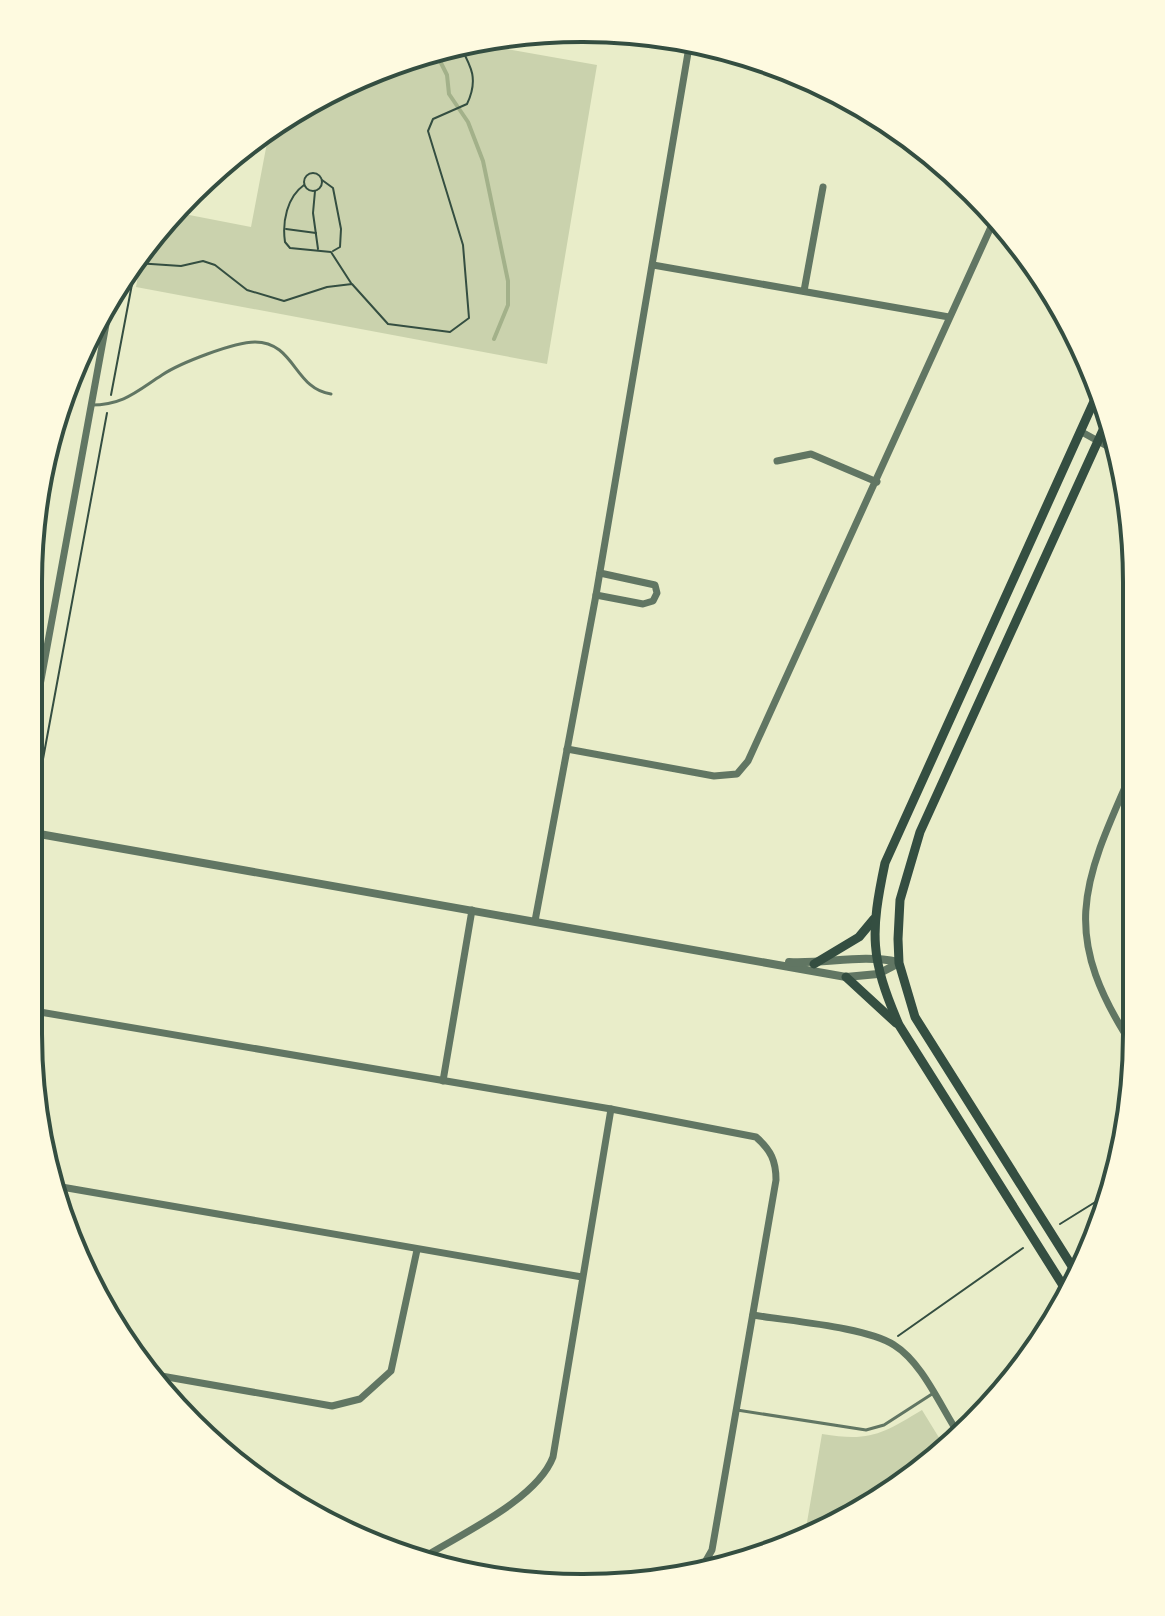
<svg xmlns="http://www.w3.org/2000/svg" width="1165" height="1616" font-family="Figtree,sans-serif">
<rect width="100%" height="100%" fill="#e9edc9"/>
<g fill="#cad2ad">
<path d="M 468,42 L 597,65 L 547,364 L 136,287 L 142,253 L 179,213 L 251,227 L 270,127 C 331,89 396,54 468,42 Z"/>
<path d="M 922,1410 L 946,1449 L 920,1473 L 804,1540 L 822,1434 C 870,1442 882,1434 922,1410 Z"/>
</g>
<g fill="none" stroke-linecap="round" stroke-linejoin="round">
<path stroke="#a3b18a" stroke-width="4" d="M 434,49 L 447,75 L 449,94 L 468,122 L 483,161 L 508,281 L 508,305 L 494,339"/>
<g stroke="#344e41" stroke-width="2">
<circle cx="313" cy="182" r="9"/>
<path d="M 322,180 L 333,188 L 341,229 L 340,247 L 333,251"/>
<path d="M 304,185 C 287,197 282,222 285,242 L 290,248 L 331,252 L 351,283"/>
<path d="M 315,191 L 313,213 L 318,249"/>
<path d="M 286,229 L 316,233"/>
<path d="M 111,395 L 136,263 L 181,266 L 203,261 L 215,265 L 247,290 L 284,301 L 327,287 L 352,284 L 388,324 L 450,332 L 469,318 L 463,245 L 428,131 L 433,119 L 467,104 C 479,79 471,66 459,44"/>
<path d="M 40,813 L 37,801 L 43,759 L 107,413"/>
<path d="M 1060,1224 L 1113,1191"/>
<path d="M 898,1336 L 1023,1248"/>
</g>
<g stroke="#617663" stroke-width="3">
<path d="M 91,405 C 124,405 137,391 162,375 C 180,363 234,342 255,342 C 295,342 294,389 331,394"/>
<path d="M 737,1410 L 866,1430 L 884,1425 L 932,1394"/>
</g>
<g stroke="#617663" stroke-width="7">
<path d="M 653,265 L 949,317"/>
<path d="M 804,291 L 823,187"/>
<path d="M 1080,431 L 1116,451"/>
<path d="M 777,461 L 811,454 L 877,482"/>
<path d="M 596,595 L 643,604 L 653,601 L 657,593 L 655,585 L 600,573"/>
<path d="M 567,749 L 714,776 L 737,774 L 748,761 L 996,216"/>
<path d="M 28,751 L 111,297"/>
<path d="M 1134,767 C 1081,886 1058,934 1136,1051"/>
<path d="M 535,921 L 596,595 L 690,41"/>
<path d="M 28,1010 L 611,1109 L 756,1137 C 771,1150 776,1161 776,1180 L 712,1550 L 700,1571"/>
<path d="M 443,1081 L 472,910"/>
<path d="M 50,1185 L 582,1277"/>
<path d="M 753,1315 C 788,1321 867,1327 894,1345 C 923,1363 941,1408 960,1436"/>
<path d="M 150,1374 L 332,1406 L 360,1399 L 391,1371 L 417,1250"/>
<path d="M 424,1557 C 463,1533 537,1499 553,1457 L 611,1109"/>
</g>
<g stroke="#617663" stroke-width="8">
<path d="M 28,832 L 846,977 L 878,974 L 899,963"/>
<path d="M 789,962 C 826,964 862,954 898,962"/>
</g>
<g stroke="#344e41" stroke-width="9">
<path d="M 814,964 L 859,937 L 874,919"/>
<path d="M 846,977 L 896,1023"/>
<path d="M 1080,1279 L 915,1017 L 899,963 L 898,939 L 900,900 L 920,832 L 1108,419"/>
<path d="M 1069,1295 L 899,1025 C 870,958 870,934 885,863 L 1100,388"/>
</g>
</g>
<path d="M0 0H1165V1616H0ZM582 42H583A540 540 0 0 1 1123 582V1034A540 540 0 0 1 583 1574H582A540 540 0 0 1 42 1034V582A540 540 0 0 1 582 42Z" fill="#fefae0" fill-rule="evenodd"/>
<path fill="none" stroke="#344e41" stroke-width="4" d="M582 42H583A540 540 0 0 1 1123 582V1034A540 540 0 0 1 583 1574H582A540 540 0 0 1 42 1034V582A540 540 0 0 1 582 42Z"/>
</svg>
